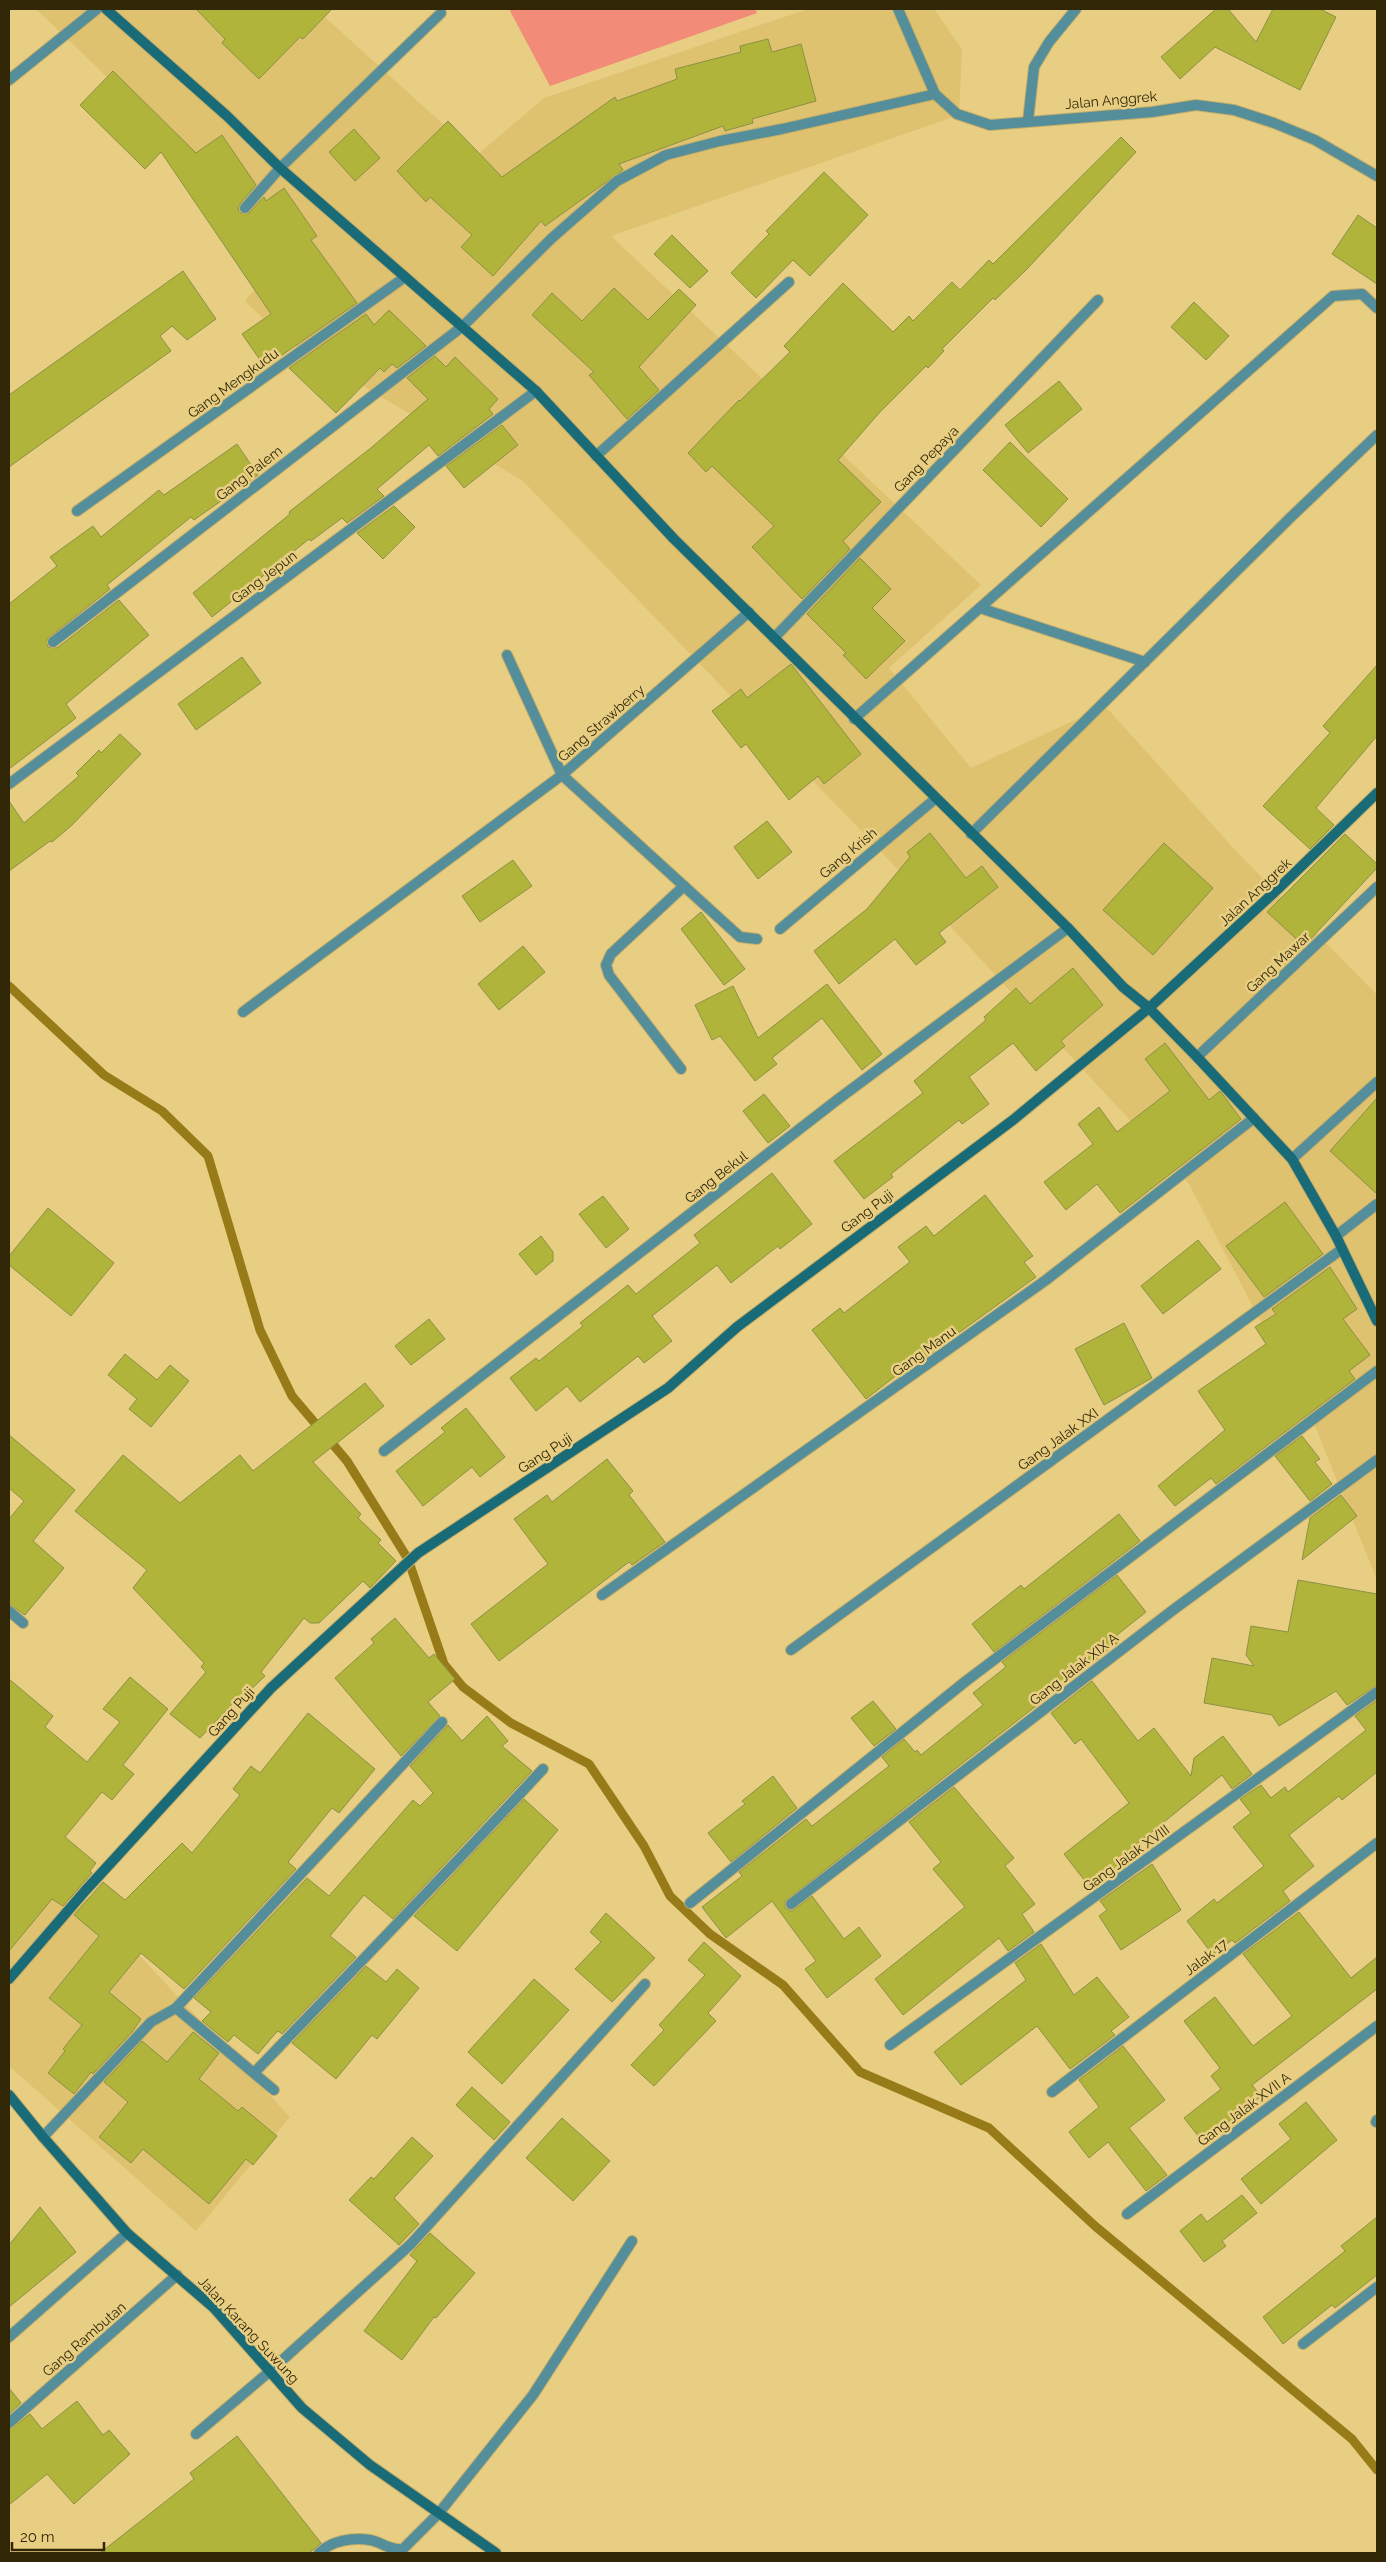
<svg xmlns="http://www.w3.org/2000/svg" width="1386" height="2562" font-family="Raleway,sans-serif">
<rect width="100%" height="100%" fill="#e8ce83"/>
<g fill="#dfc26f">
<path d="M 36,9 L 316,9 L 477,155 L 544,98 L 808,9 L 934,9 L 962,49 L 959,115 L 611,236 L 981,585 L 889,668 L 971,768 L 1105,706 L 1237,852 L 1377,995 L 1377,1580 L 1315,1426 L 1189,1184 L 875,845 L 523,481 L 287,341 L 245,301 L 270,271 L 218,199 L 100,70 Z"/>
<path d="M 9,1815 L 290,2117 L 196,2231 L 9,2066 Z"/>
</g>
<path fill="#f28b78" d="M 509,9 L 755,9 L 757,13 L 550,86 Z"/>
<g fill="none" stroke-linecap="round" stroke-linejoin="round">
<path stroke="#977b19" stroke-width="9" d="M 9,986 L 104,1075 L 162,1111 L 208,1156 L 260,1330 L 292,1396 L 347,1461 L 408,1559 L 444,1664 L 463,1687 L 511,1723 L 589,1764 L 644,1846 L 670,1896 L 710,1934 L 783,1985 L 860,2072 L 989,2128 L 1095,2226 L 1352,2439 L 1377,2470"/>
</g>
<g fill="#b0b43a" stroke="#8c9045">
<path d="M 196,9 L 332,9 L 303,39 L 300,37 L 259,79 L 222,43 L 225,39 Z"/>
<path d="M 1216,9 L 1228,9 L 1256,42 L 1273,9 L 1320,9 L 1336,17 L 1300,90 L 1215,47 L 1180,79 L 1161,57 Z"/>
<path d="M 768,39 L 772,52 L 801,44 L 816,101 L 752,119 L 753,123 L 725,131 L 723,126 L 619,164 L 623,170 L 545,226 L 541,221 L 493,276 L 461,247 L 472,235 L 430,197 L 426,202 L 397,171 L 448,121 L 502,177 L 615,97 L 617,101 L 677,79 L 675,69 L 741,52 L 740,46 Z"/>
<path d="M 113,71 L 196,153 L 222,135 L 256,185 L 240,204 L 238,210 L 241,213 L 248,214 L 264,197 L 266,201 L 284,188 L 317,236 L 311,240 L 357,303 L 265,367 L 242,334 L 271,314 L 161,152 L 145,169 L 80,105 Z"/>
<path d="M 354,129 L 380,158 L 355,181 L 329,152 Z"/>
<path d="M 1121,137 L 1136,152 L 1027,269 L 995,300 L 993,298 L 942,349 L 944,351 L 928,368 L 926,366 L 880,412 L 838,460 L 881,502 L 843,541 L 850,549 L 802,599 L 752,547 L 774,526 L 712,466 L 706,472 L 688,453 L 739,400 L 740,401 L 790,352 L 784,346 L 843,283 L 893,332 L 909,316 L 913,321 L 952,282 L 960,290 L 989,260 L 993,264 Z"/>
<path d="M 824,172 L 868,215 L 810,276 L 793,260 L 756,298 L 731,273 L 769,234 L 766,231 Z"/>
<path d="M 1358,215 L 1377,228 L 1377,284 L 1332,254 Z"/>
<path d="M 672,235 L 708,271 L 690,288 L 654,254 Z"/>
<path d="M 183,271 L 216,319 L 187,340 L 172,326 L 160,336 L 171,351 L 9,467 L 9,395 Z"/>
<path d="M 614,288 L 648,320 L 679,289 L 696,305 L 639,367 L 659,390 L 627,419 L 589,375 L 594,372 L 532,315 L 552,293 L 582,321 Z"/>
<path d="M 1194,302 L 1229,336 L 1206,360 L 1171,327 Z"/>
<path d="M 389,310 L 426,346 L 397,368 L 392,364 L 384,372 L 380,368 L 336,413 L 289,368 L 366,314 L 374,325 Z"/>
<path d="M 435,356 L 446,367 L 455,357 L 498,399 L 489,409 L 493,414 L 438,456 L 429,445 L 377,489 L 384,496 L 347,523 L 342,518 L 311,541 L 309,539 L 212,617 L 193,593 L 290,514 L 289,512 L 372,447 L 428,399 L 407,378 Z"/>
<path d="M 1059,381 L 1082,409 L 1028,453 L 1005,425 Z"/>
<path d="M 502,425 L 518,445 L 464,488 L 446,466 Z"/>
<path d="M 1010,442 L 1068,499 L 1041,527 L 983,470 Z"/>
<path d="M 237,444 L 258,475 L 194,520 L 191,517 L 107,585 L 110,589 L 47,639 L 48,647 L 57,648 L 119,600 L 149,635 L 66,704 L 76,718 L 9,769 L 9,604 L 57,566 L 50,557 L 93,526 L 101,537 L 159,490 L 164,495 Z"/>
<path d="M 394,506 L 415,527 L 383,559 L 357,533 Z"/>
<path d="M 860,558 L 891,589 L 872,608 L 905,641 L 866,679 L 843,655 L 846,653 L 807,614 Z"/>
<path d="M 242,657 L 261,683 L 196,730 L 178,704 Z"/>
<path d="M 791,664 L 861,754 L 824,784 L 818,776 L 789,800 L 746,744 L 741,748 L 712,711 L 741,689 L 747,698 Z"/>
<path d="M 1377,665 L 1377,736 L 1316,808 L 1334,825 L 1310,849 L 1263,806 L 1330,733 L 1323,726 Z"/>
<path d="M 120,734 L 141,754 L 71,826 L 52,842 L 50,841 L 9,871 L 9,801 L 24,823 L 79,776 L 76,773 L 99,750 L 101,753 Z"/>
<path d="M 767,821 L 792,852 L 758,879 L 734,847 Z"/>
<path d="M 930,833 L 966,878 L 982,866 L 998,887 L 939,933 L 946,942 L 916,965 L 895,939 L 839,984 L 814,951 L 867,909 L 910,857 L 907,852 Z"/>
<path d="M 1345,834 L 1377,864 L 1377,868 L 1304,946 L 1267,912 Z"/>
<path d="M 1164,843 L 1213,888 L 1153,955 L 1103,910 Z"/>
<path d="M 513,860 L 532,886 L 480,922 L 462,896 Z"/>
<path d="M 701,912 L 745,969 L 724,985 L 681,929 Z"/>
<path d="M 523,946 L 545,972 L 499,1010 L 478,984 Z"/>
<path d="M 1073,968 L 1103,1005 L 1061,1041 L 1065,1046 L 1036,1071 L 1013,1043 L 969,1077 L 989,1104 L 962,1124 L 959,1120 L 891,1174 L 893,1177 L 864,1199 L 834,1161 L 923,1093 L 914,1081 L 986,1020 L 984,1017 L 1016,988 L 1030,1004 Z"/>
<path d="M 827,984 L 882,1054 L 862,1070 L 822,1018 L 772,1058 L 777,1064 L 755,1081 L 720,1036 L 712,1040 L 695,1005 L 733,986 L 758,1038 Z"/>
<path d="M 1165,1043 L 1209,1100 L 1220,1091 L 1241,1119 L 1120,1213 L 1097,1184 L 1066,1210 L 1044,1182 L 1093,1144 L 1078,1124 L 1099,1107 L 1117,1132 L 1170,1091 L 1145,1059 Z"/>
<path d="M 764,1094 L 790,1126 L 768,1143 L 743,1111 Z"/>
<path d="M 1377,1098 L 1377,1194 L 1330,1151 Z"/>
<path d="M 772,1173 L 812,1224 L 780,1249 L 778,1246 L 731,1283 L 717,1265 L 652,1316 L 672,1341 L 644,1363 L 638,1356 L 580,1402 L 567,1386 L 536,1411 L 510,1378 L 536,1358 L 539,1361 L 583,1326 L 580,1323 L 628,1285 L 636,1294 L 700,1243 L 694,1235 Z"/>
<path d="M 985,1195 L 1033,1256 L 1024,1262 L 1036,1277 L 903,1373 L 902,1371 L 866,1399 L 812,1330 L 840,1308 L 844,1313 L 910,1262 L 898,1247 L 926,1226 L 934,1236 Z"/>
<path d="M 603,1196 L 629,1229 L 606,1248 L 579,1214 Z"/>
<path d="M 1285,1202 L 1323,1254 L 1264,1297 L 1226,1246 Z"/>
<path d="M 48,1208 L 114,1263 L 71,1316 L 9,1265 L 9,1256 Z"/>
<path d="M 541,1236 L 553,1252 L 553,1261 L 536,1275 L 519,1254 Z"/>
<path d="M 1198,1240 L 1221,1269 L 1163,1314 L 1141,1286 Z"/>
<path d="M 1330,1267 L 1357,1309 L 1343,1319 L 1370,1355 L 1349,1371 L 1355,1379 L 1216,1484 L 1211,1478 L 1175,1506 L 1158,1486 L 1225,1430 L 1198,1391 L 1266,1344 L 1255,1327 L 1276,1314 L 1272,1309 Z"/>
<path d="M 429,1319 L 445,1339 L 411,1365 L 395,1346 Z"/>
<path d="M 1124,1323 L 1152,1378 L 1104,1405 L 1075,1349 Z"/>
<path d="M 125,1354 L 157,1380 L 170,1365 L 189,1381 L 151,1427 L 129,1409 L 137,1399 L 108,1375 Z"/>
<path d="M 365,1383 L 384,1406 L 313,1462 L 361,1514 L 358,1518 L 381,1540 L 378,1543 L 396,1561 L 370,1588 L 363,1581 L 319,1623 L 310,1623 L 304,1618 L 261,1672 L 265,1676 L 236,1704 L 234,1702 L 200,1738 L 170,1714 L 206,1672 L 201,1667 L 204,1663 L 133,1588 L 147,1570 L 75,1511 L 123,1455 L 180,1503 L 240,1455 L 253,1471 Z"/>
<path d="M 466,1408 L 505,1457 L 480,1477 L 472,1467 L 423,1506 L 396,1471 L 445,1432 L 441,1428 Z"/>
<path d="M 9,1435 L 75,1490 L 33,1541 L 64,1568 L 25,1615 L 9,1604 L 9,1519 L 24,1501 L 9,1488 Z"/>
<path d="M 1302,1436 L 1320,1459 L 1315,1462 L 1332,1484 L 1310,1501 L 1275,1456 Z"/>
<path d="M 607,1459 L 633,1491 L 629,1495 L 665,1542 L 632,1565 L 629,1562 L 499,1661 L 471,1624 L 548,1564 L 514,1519 L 547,1495 L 552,1502 Z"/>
<path d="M 1341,1495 L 1357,1516 L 1302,1560 L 1310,1518 Z"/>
<path d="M 1119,1514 L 1140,1541 L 994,1652 L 972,1624 L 1021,1585 L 1024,1589 Z"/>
<path d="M 1117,1575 L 1146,1612 L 1117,1635 L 1121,1640 L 785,1901 L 785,1908 L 792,1911 L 812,1896 L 844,1939 L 859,1927 L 881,1956 L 827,1998 L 805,1969 L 816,1961 L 772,1901 L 726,1938 L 702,1907 L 742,1876 L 739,1872 L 806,1819 L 812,1826 L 889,1766 L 882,1757 L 904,1739 L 915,1752 L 917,1750 L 921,1755 L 983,1705 L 973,1693 L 1006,1667 L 1002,1662 Z"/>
<path d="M 1298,1580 L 1377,1594 L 1377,1685 L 1347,1705 L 1336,1691 L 1279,1726 L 1272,1715 L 1204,1703 L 1212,1658 L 1254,1666 L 1246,1655 L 1251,1626 L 1288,1632 Z"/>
<path d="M 395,1618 L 429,1658 L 434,1654 L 455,1679 L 428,1702 L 440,1716 L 401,1756 L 335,1678 L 374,1643 L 371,1639 Z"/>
<path d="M 130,1677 L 168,1709 L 123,1765 L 134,1774 L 112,1800 L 102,1792 L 65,1837 L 96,1863 L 90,1871 L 92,1873 L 63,1906 L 52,1899 L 9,1951 L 9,1679 L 53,1716 L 45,1727 L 87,1762 L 120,1722 L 103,1709 Z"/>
<path d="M 1092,1681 L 1138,1741 L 1154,1728 L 1191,1776 L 1194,1758 L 1223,1736 L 1252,1774 L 1232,1789 L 1222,1775 L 1138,1843 L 1144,1852 L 1092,1890 L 1064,1854 L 1129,1803 L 1081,1739 L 1075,1744 L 1051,1713 Z"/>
<path d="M 1377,1700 L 1377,1772 L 1342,1800 L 1339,1796 L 1289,1835 L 1314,1866 L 1283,1891 L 1290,1901 L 1235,1943 L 1232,1940 L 1213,1955 L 1187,1921 L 1214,1899 L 1217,1903 L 1264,1866 L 1233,1827 L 1251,1813 L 1240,1799 L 1261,1785 L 1271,1798 L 1285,1787 L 1288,1792 L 1366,1730 L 1355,1716 Z"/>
<path d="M 873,1701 L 896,1729 L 874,1746 L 851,1718 Z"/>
<path d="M 308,1713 L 375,1769 L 339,1813 L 332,1808 L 288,1862 L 296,1869 L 184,1989 L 141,1953 L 109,1992 L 141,2019 L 132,2032 L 93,2074 L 91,2072 L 74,2094 L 48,2073 L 65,2051 L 63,2049 L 82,2025 L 49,1998 L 99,1936 L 74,1915 L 103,1882 L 125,1900 L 182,1843 L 192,1853 L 240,1795 L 233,1789 L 251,1766 L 260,1773 Z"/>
<path d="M 487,1716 L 508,1741 L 502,1746 L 532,1771 L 502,1803 L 393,1919 L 364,1895 L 330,1936 L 356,1957 L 282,2034 L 278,2031 L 274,2035 L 258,2054 L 234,2035 L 228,2042 L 202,2021 L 211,2012 L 194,1998 L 307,1878 L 329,1896 L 413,1800 L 420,1806 L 433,1793 L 410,1766 L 448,1725 L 462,1741 Z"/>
<path d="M 773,1776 L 797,1808 L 731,1862 L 708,1833 L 745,1804 L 742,1801 Z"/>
<path d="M 954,1787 L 1014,1858 L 1005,1866 L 1035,1904 L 1022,1914 L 1034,1932 L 1008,1951 L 999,1938 L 903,2015 L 875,1979 L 965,1907 L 933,1869 L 941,1862 L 909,1822 Z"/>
<path d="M 524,1799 L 558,1830 L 457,1951 L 414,1916 Z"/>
<path d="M 1152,1864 L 1181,1910 L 1121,1950 L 1099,1916 L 1107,1910 L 1100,1901 Z"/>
<path d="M 1299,1912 L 1351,1978 L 1377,1957 L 1377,1989 L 1252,2085 L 1261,2096 L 1203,2142 L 1184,2118 L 1221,2089 L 1211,2076 L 1220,2068 L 1184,2021 L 1215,1997 L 1253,2046 L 1292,2016 L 1243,1954 Z"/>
<path d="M 606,1913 L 655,1958 L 612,2002 L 575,1969 L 601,1942 L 590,1932 Z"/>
<path d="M 704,1942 L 741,1976 L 708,2013 L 716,2021 L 654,2086 L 631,2065 L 664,2030 L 659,2025 L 705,1975 L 688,1960 Z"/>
<path d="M 1041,1944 L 1074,1995 L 1097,1977 L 1129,2017 L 1111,2031 L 1115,2035 L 1070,2069 L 1037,2026 L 961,2085 L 934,2052 L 1026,1980 L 1015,1963 Z"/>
<path d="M 366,1966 L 386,1982 L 397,1969 L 419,1988 L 377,2039 L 372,2035 L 336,2079 L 292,2043 Z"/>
<path d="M 534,1979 L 569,2010 L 502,2084 L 468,2052 Z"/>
<path d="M 193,2032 L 219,2053 L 199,2079 L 238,2111 L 242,2107 L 277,2136 L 253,2165 L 246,2159 L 209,2204 L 143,2149 L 131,2163 L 99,2137 L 128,2102 L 104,2082 L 142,2041 L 167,2062 Z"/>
<path d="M 1123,2046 L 1165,2100 L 1129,2128 L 1167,2175 L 1146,2191 L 1108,2142 L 1089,2158 L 1069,2132 L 1099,2107 L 1079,2080 Z"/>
<path d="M 472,2087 L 510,2122 L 494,2140 L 456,2105 Z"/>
<path d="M 1306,2102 L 1337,2140 L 1261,2204 L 1241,2179 L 1291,2139 L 1279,2124 Z"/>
<path d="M 562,2118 L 610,2161 L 573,2201 L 526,2158 Z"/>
<path d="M 412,2137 L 433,2156 L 394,2198 L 419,2224 L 399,2245 L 349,2200 L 371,2177 L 374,2179 Z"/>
<path d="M 1242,2195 L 1257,2213 L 1222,2241 L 1226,2246 L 1204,2262 L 1180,2231 L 1201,2214 L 1207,2222 Z"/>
<path d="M 40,2207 L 76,2252 L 9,2307 L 9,2245 Z"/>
<path d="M 1377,2217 L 1377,2275 L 1335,2308 L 1332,2305 L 1283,2344 L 1263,2317 L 1345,2251 L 1341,2246 Z"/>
<path d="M 430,2233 L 475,2273 L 436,2318 L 434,2317 L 402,2360 L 364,2331 L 417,2261 L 410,2255 Z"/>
<path d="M 9,2388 L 21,2403 L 9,2414 Z"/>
<path d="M 77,2401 L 103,2435 L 109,2430 L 130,2454 L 74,2504 L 47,2474 L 9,2505 L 9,2430 L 30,2414 L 42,2429 Z"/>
<path d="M 237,2436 L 321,2543 L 313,2550 L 309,2553 L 100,2553 L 194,2479 L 190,2473 Z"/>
</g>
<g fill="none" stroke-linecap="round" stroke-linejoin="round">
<defs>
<g id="lane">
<path d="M 9,80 L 97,9"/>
<path d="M 1028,121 L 1034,67 L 1049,42 L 1076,9"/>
<path d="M 245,208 L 280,168"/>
<path d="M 980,608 L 1145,662"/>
<path d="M 854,719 L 1333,296 L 1362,294 L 1377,308"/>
<path d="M 971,834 L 1291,517 L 1377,435"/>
<path d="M 196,2434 L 269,2372"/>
<path d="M 319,2553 C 331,2541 352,2537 370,2540 C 382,2542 390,2551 403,2549 L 439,2513 L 533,2395 L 632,2241"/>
</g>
<g id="street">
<path d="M 898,9 L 935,94 L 957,114 L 990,125 L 1152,112 L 1196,105 L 1234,110 L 1274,123 L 1315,140 L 1377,176"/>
<path d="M 280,168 L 441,13"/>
<path d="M 596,456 L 789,282"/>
<path d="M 77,511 L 405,277"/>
<path d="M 749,612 L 562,775 L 740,937 L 757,939"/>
<path d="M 774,638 L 1098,300"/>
<path d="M 53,642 L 463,326 L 552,238 L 617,181 L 666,155 L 720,141 L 782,129 L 935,94"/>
<path d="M 9,784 L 536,391"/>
<path d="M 780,929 L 935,799"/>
<path d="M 243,1012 L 562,775 L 507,655"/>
<path d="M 1197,1057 L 1377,887"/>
<path d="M 681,1069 L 609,975 L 606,965 L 611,954 L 684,886"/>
<path d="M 1292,1159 L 1377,1082"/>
<path d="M 1336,1236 L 1377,1204"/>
<path d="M 384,1451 L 837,1100 L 1068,928"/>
<path d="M 602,1595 L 1046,1280 L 1254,1118"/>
<path d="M 9,1611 L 23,1623"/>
<path d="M 791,1650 L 1342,1249"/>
<path d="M 690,1903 L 966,1681 L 1377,1371"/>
<path d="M 791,1904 L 1173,1610 L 1377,1460"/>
<path d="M 176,2008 L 442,1722"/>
<path d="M 890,2045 L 1377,1692"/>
<path d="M 254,2073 C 351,1972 448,1872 543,1769"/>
<path d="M 1052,2092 L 1377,1843"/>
<path d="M 1376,2122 L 1377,2120"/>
<path d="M 43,2137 L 151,2022 L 176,2008 L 274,2090"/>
<path d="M 1127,2214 L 1377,2026"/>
<path d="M 9,2337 L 127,2233"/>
<path d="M 1303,2344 L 1377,2287"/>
<path d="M 269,2372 L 411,2244 L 645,1984"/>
<path d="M 9,2423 L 177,2275"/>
</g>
<g id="secondary">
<path d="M 106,9 L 227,116 L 280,168 L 536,391 L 674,539 L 1068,928 L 1123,987 L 1149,1008 L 1197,1057 L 1292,1159 L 1336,1236 L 1377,1321"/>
<path d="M 9,1979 L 85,1891 L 271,1688 L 418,1553 L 668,1388 L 737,1327 L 1013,1120 L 1149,1008 L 1280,887 L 1377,793"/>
<path d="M 9,2095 L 43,2137 L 127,2233 L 214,2308 L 302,2408 L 370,2465 L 496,2553"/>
</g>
</defs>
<use href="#lane" stroke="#c3ad6a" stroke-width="12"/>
<use href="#street" stroke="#c3ad6a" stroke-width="12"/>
<use href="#secondary" stroke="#c3ad6a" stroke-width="12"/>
<use href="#lane" stroke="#538e9a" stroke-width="10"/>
<use href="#street" stroke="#538e9a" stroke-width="10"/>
<use href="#secondary" stroke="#196b78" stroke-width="10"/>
</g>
<g text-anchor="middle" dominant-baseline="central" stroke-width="5" stroke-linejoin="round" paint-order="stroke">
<g font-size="14" fill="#312707" stroke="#e8ce83">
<text transform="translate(1111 100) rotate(-5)">Jalan Anggrek</text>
<text transform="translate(233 383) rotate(-36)">Gang Mengkudu</text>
<text transform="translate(926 459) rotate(-46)">Gang Pepaya</text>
<text transform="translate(249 473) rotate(-38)">Gang Palem</text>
<text transform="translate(264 577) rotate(-37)">Gang Jepun</text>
<text transform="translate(601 723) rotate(-41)">Gang Strawberry</text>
<text transform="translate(848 853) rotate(-40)">Gang Krish</text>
<text transform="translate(1255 892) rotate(-43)">Jalan Anggrek</text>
<text transform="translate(1278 962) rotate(-43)">Gang Mawar</text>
<text transform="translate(716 1177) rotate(-38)">Gang Bekul</text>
<text transform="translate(867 1211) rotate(-37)">Gang Puji</text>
<text transform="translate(924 1351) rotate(-36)">Gang Manu</text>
<text transform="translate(1058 1439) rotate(-36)">Gang Jalak XXI</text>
<text transform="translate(545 1453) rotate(-33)">Gang Puji</text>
<text transform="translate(1074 1669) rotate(-38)">Gang Jalak XIX A</text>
<text transform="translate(231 1712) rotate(-48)">Gang Puji</text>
<text transform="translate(1126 1858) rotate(-36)">Gang Jalak XVIII</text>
<text transform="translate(1206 1957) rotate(-37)">Jalak 17</text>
<text transform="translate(1244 2109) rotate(-37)">Gang Jalak XVII A</text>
<text transform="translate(249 2330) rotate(47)">Jalan Karang Suwung</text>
<text transform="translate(84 2339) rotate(-41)">Gang Rambutan</text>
</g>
</g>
<rect width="1386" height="2562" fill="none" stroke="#312707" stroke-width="20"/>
<path d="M12 2542v8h92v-8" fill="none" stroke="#312707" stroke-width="2.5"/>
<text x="20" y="2542" font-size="15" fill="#312707" stroke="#e8ce83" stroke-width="4" paint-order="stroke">20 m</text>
</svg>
